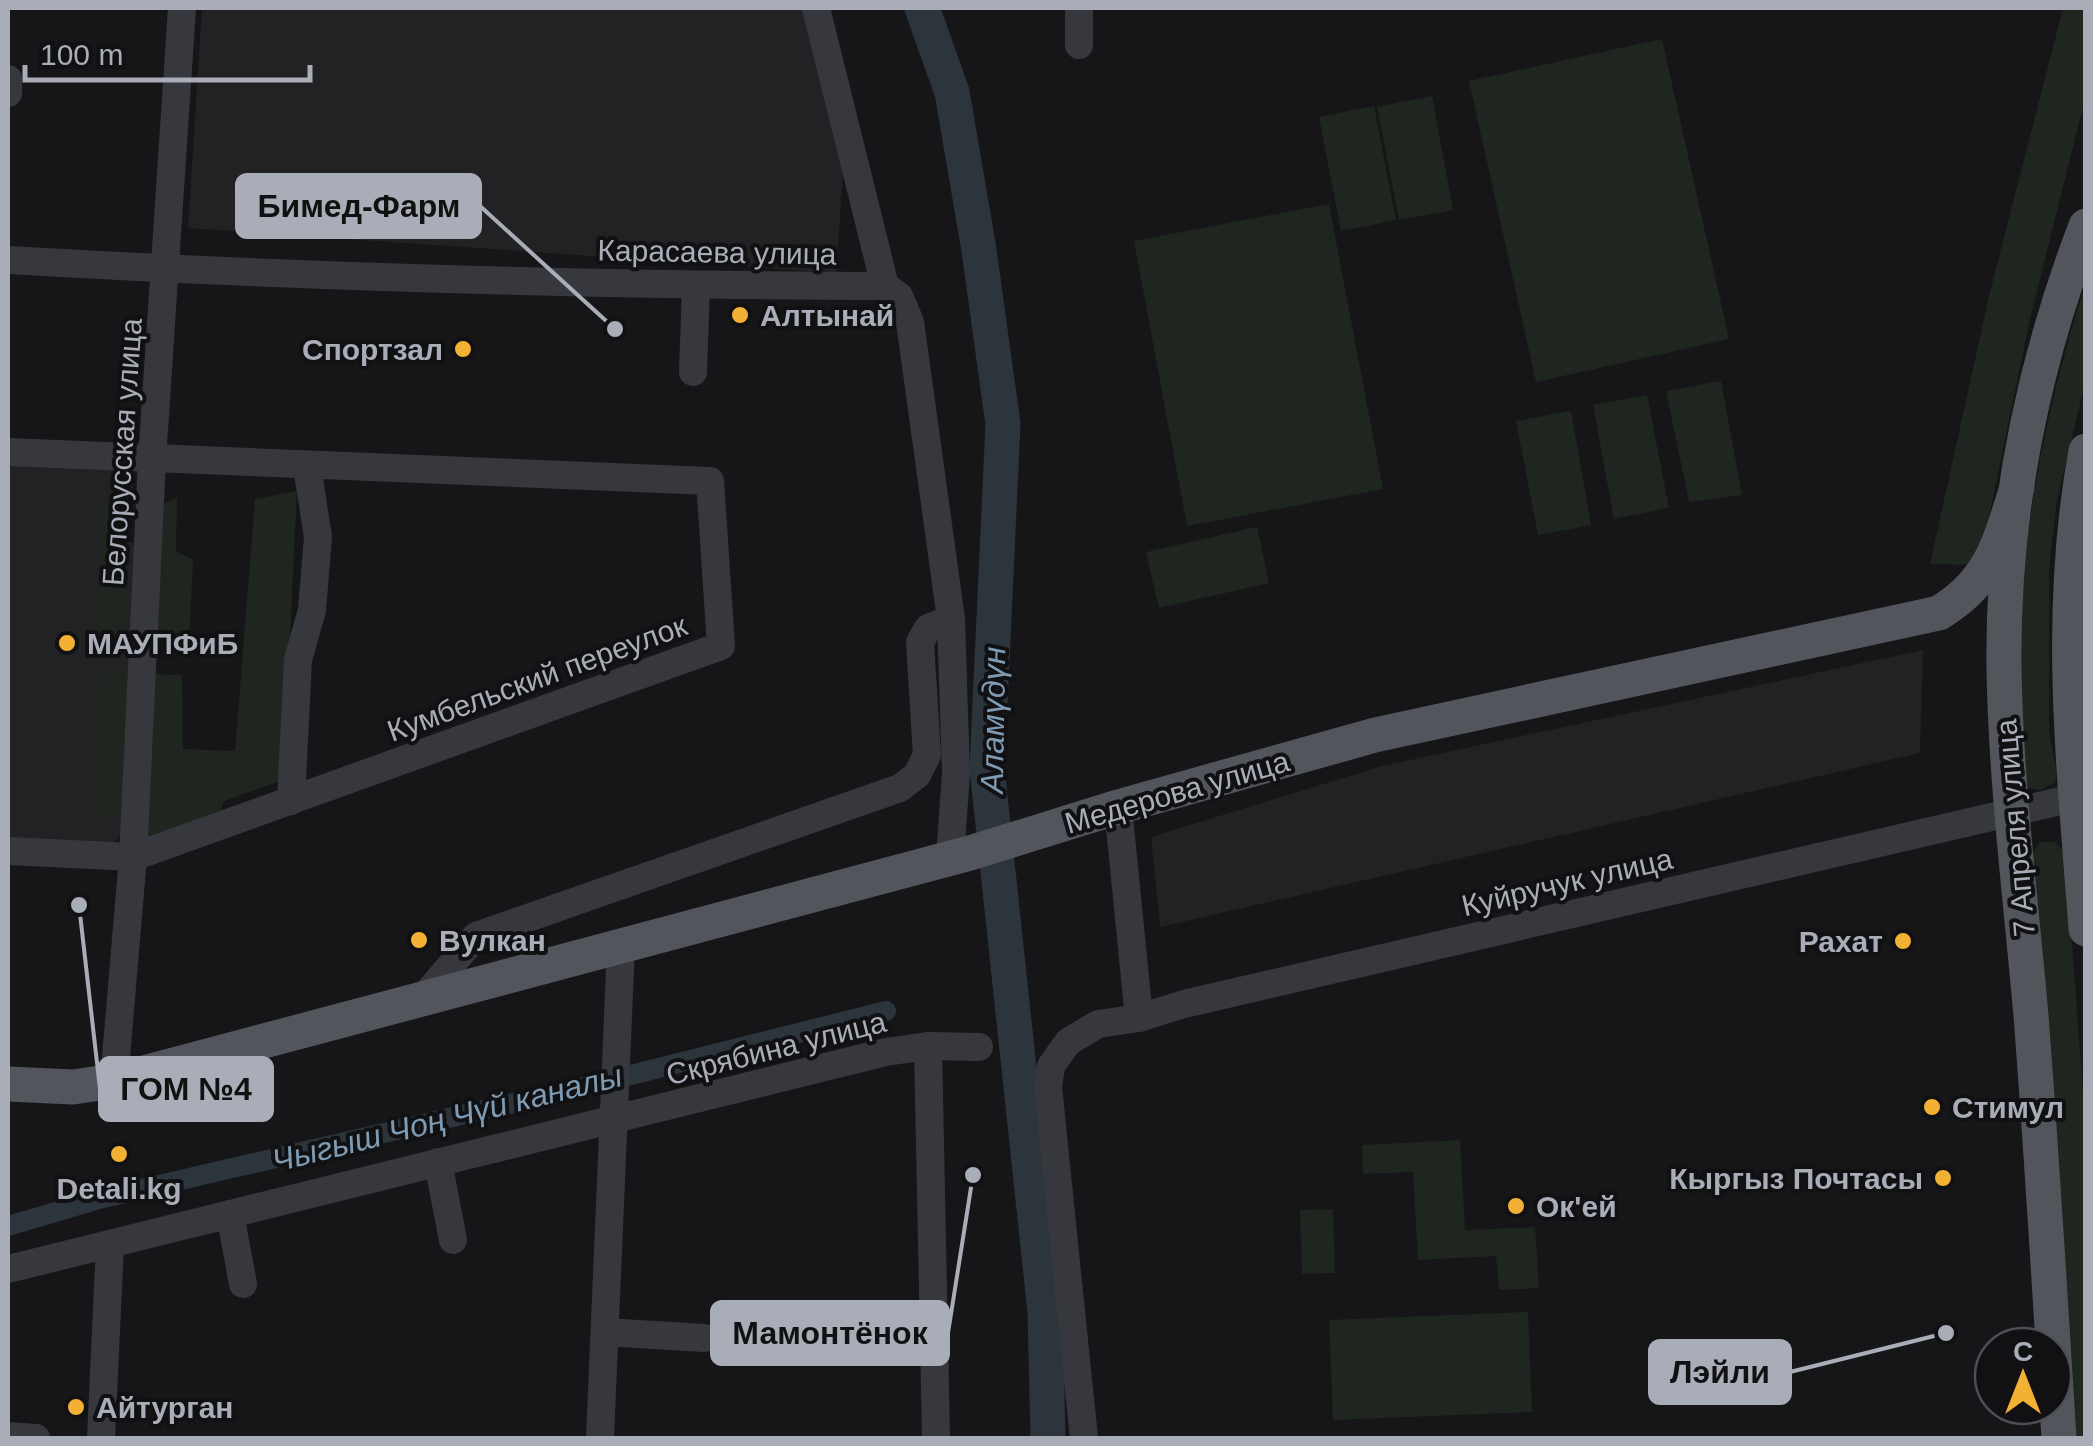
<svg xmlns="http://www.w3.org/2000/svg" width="2093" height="1446" font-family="Helvetica,sans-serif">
<rect width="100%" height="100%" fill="#161618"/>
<g fill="#222225">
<path d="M 202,8 L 805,8 L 844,160 L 836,273 L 188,228 Z"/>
<path d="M 8,458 L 134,464 L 130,542 L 145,544 L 132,821 L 111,846 L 8,844 Z"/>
<path d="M 1923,650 L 1920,753 L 1160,927 L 1151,837 L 1382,766 Z"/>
</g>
<g fill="#1e261f">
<path d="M 2063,8 L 2085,8 L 2085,99 L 2029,324 L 1979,565 L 1930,564 L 1989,296 Z"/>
<path d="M 1662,39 L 1729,339 L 1536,382 L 1469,81 Z"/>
<path d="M 1432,96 L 1453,210 L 1399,220 L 1377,107 Z"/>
<path d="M 1374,106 L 1396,220 L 1341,231 L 1319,117 Z"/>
<path d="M 1329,204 L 1383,489 L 1187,526 L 1134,241 Z"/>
<path d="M 2085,285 L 2085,383 L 2057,499 L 2049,569 L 2049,733 L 2057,773 L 2055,783 L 2040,790 L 2026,787 C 2003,623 2035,442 2085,285 Z"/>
<path d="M 1721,381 L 1742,495 L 1689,502 L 1666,391 Z"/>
<path d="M 1647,395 L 1669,508 L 1614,519 L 1593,405 Z"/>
<path d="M 1571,411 L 1591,525 L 1538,535 L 1516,421 Z"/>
<path d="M 297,491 L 283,780 L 224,801 L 219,815 L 141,846 L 149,674 L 182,675 L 183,749 L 235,751 L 255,499 Z"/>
<path d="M 177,498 L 176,551 L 193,560 L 189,642 L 152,644 L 159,506 Z"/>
<path d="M 101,504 L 129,507 L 123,634 L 97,632 Z"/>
<path d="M 1257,527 L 1269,583 L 1159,608 L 1146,552 Z"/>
<path d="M 101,672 L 130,675 L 121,818 L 94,815 Z"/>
<path d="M 2040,842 L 2054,842 L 2062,849 L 2066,862 L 2086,1132 L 2085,1438 L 2071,1438 L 2031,863 L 2033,852 Z"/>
<path d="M 1460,1140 L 1465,1230 L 1535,1227 L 1539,1288 L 1499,1290 L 1496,1256 L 1418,1260 L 1413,1172 L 1363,1174 L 1362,1145 Z"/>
<path d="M 1333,1209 L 1335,1273 L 1302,1274 L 1300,1210 Z"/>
<path d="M 1528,1312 L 1532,1412 L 1333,1420 L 1329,1320 Z"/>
</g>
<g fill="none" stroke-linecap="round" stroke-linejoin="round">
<path stroke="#2c353c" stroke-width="20" d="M 8,1226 L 103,1198 L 587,1086 L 886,1011"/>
<path stroke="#2c353c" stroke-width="35" d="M 922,8 L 952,92 L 979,250 L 1003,424 L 987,768 L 1045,1312 L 1048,1438"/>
<g stroke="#37383d" stroke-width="28">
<path d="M 816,8 L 885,286 L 899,296 L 910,322 L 951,619 L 956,773 L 950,858"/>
<path d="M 1079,8 L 1079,45"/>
<path d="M 8,79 L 8,93"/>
<path d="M 8,260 C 300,277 593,285 885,286"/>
<path d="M 693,372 L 696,286"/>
<path d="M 8,452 L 710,481 L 721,646 L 133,857 L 8,851"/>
<path d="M 291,801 L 298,660 L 312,610 L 318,537 L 307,466"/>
<path d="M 1118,807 L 1139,1018"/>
<path d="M 422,999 L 476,936 L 900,788 L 917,775 L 927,755 L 920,642 L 928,628 L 951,619"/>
<path d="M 928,1046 L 936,1438"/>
<path d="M 114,1081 L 133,857 L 152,460 L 182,8"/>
<path d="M 438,1162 L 453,1240"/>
<path d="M 230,1214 L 243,1284"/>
<path d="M 8,1269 L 886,1052 L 928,1046 L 979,1047"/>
<path d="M 605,1332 L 704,1338"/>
<path d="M 8,1436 L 36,1438"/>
<path d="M 101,1438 L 110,1244"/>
<path d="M 600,1438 L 621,946"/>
<path d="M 1084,1438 L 1048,1087 L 1051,1066 L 1068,1042 L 1098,1024 L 1139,1018 L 1184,1004 L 2086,795"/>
</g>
<g stroke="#53555c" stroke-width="35">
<path d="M 2086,451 C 2056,616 2074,764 2086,929"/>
<path d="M 8,1084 L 73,1087 L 114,1081 L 970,853 L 1118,807 L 1375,735 L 1939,613 C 1992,581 1999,543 2017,488"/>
<path d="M 2059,1438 C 2050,1298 2042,1157 2031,1016 C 2021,901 2006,785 2004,669 C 2002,518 2032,367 2086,226"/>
</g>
</g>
<g fill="#f2b134" stroke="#111113" stroke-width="4">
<circle cx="740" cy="315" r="10"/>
<circle cx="463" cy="349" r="10"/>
<circle cx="67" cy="643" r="10"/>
<circle cx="419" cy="940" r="10"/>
<circle cx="1903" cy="941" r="10"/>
<circle cx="1932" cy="1107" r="10"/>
<circle cx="119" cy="1154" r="10"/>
<circle cx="1943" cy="1178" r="10"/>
<circle cx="1516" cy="1206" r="10"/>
<circle cx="76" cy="1407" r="10"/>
</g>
<g text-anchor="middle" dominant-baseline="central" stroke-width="8" stroke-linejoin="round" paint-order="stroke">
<g font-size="30" fill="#a8adb8" stroke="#111113">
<text transform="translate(717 252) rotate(1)">Карасаева улица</text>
<text transform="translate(122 452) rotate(-86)">Белорусская улица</text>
<text transform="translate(537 678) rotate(-20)">Кумбельский переулок</text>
<text transform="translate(1177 792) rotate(-16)">Медерова улица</text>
<text transform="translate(2015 828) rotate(-95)">7 Апреля улица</text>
<text transform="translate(1567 882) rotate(-13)">Куйручук улица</text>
<text transform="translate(776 1048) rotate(-14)">Скрябина улица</text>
</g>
<g font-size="30" font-weight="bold" fill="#a8adb8" stroke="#111113" text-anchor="start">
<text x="760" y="315">Алтынай</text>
<text x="443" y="349" text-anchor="end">Спортзал</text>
<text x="87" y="643">МАУПФиБ</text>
<text x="439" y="940">Вулкан</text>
<text x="1883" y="941" text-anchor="end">Рахат</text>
<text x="1952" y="1107">Стимул</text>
<text x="1923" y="1178" text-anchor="end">Кыргыз Почтасы</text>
<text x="119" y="1188" text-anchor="middle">Detali.kg</text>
<text x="1536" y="1206">Ок'ей</text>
<text x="96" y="1407">Айтурган</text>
</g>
<g font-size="32" font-style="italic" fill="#7f9bb3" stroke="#111113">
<text transform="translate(993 720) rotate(-89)">Аламүдүн</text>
<text transform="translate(447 1118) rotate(-14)">Чыгыш Чоң Чүй каналы</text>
</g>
</g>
<path fill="none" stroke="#a8adb8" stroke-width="4" d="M615 329L480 206M79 905L100 1089M973 1175L948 1333M1946 1333L1790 1372"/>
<g fill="#a8adb8" stroke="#111113" stroke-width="4">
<circle cx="615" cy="329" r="10"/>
<circle cx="79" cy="905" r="10"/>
<circle cx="973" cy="1175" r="10"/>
<circle cx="1946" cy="1333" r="10"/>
</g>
<g fill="#a8adb8" stroke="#a8adb8" stroke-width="4">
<rect x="237" y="175" width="243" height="62" rx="10"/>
<rect x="100" y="1058" width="172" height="62" rx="10"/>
<rect x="712" y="1302" width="236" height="62" rx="10"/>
<rect x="1650" y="1341" width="140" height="62" rx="10"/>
</g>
<g font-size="32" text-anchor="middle" font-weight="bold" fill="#111">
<text x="359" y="217">Бимед-Фарм</text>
<text x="186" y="1100">ГОМ №4</text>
<text x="830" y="1344">Мамонтёнок</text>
<text x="1720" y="1383">Лэйли</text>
</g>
<rect width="2093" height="1446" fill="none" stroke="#a8adb8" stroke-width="20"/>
<g transform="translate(2023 1376)"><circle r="48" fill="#111113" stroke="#4d4f55" stroke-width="2.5"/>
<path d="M0-8L18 38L0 25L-18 38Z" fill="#f2b134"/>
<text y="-15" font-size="28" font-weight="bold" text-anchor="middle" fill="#a8adb8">С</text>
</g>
<path d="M25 65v15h285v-15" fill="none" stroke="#a8adb8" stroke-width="5"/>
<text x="40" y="65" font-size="30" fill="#a8adb8" stroke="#111113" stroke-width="8" paint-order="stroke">100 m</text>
</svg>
